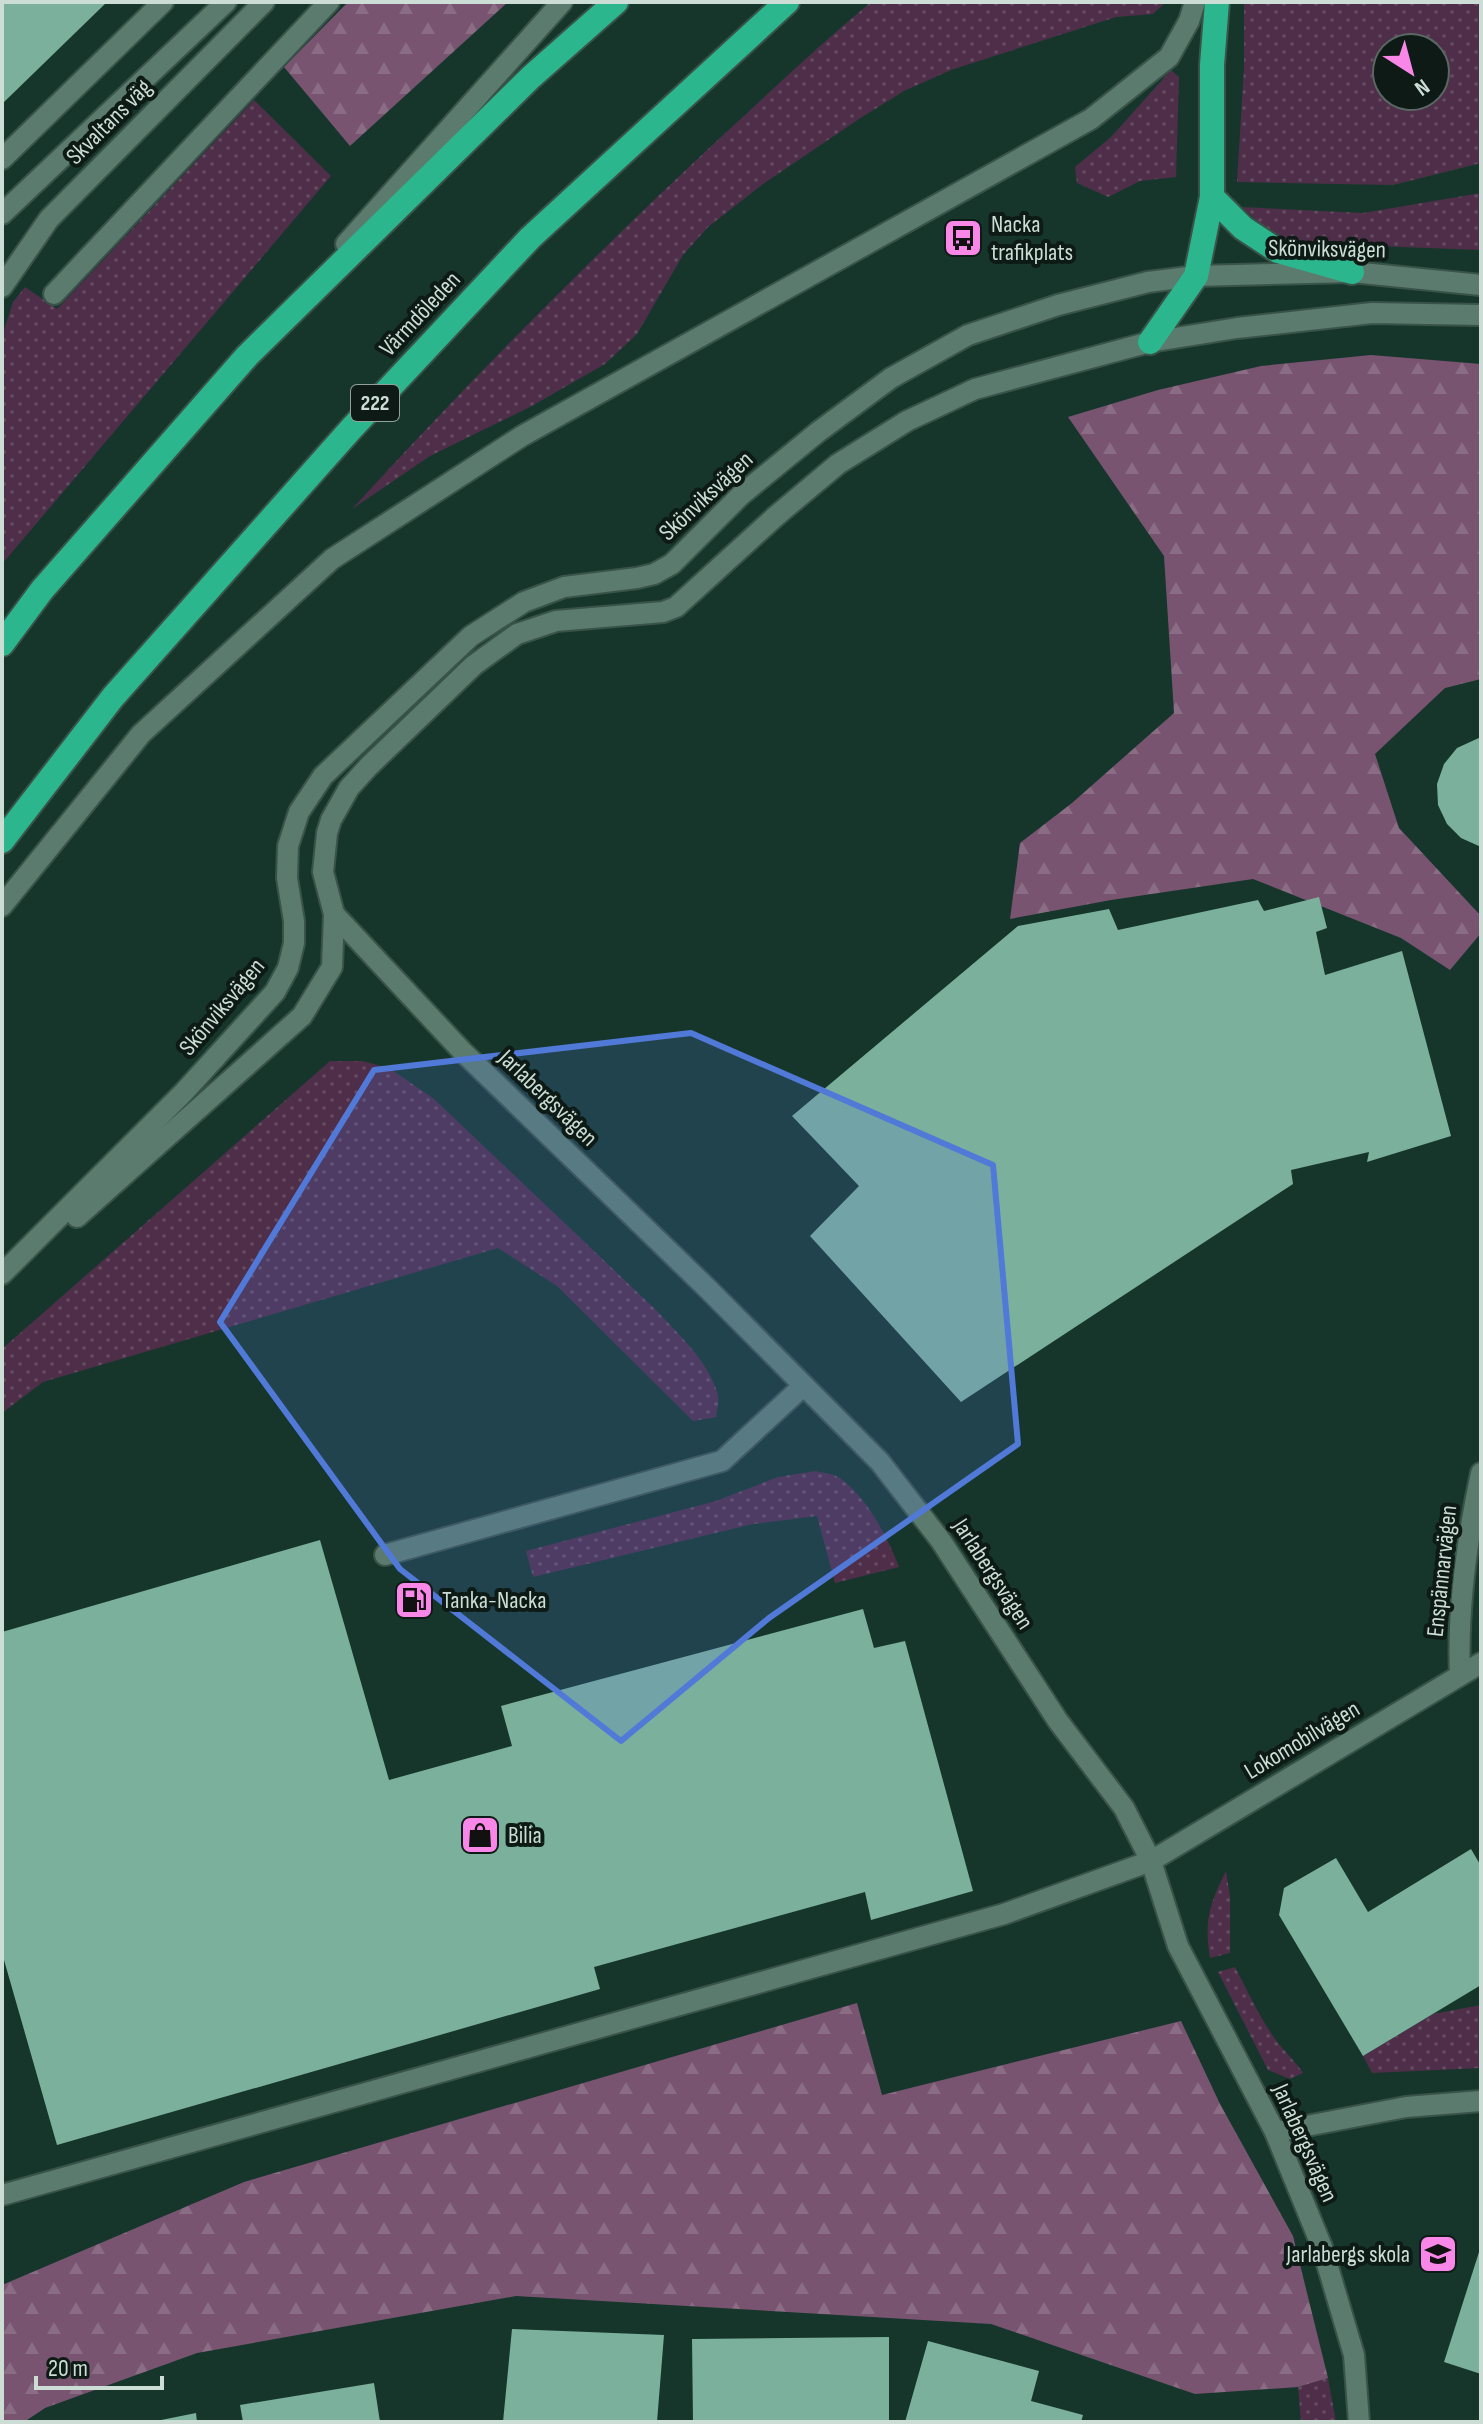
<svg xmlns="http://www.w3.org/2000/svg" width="1483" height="2424" font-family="'Sofia Sans Condensed',sans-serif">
<defs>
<pattern id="green-dots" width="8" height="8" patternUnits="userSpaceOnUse" patternTransform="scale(2)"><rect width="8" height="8" fill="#4e2e49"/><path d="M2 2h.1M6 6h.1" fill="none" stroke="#664c62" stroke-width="1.8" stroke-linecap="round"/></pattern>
<pattern id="forest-firs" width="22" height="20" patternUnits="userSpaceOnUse" patternTransform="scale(2)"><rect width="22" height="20" fill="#785471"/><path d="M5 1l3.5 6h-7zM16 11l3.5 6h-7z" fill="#8a6c84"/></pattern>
</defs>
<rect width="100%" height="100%" fill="#16362b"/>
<g fill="url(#green-dots)" fill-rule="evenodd">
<path d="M 871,2 L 1166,2 L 1153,14 L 1116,17 L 951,70 L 904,91 L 859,119 L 763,184 L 708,227 L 683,255 L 637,334 L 605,364 L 530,407 L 430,456 L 352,509 C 470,380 593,256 721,137 C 771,91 819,45 871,2 Z"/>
<path d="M 1244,2 L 1481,2 L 1481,163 L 1393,185 L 1237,182 L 1244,68 ZM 1387,48 L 1435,48 L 1435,96 L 1387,96 Z"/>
<path d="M 1171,70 L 1179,77 L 1176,177 L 1140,181 L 1108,197 L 1077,183 L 1075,167 L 1111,137 Z"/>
<path d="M 254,100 L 331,176 L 2,564 L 2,336 L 13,302 L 25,287 L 57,309 Z"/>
<path d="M 1481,193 L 1481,250 L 1321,244 L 1274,237 L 1242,207 L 1363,213 Z"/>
<path d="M 330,1061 L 362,1061 L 389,1068 L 434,1099 L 657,1311 C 679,1335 707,1360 717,1392 C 720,1399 717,1409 716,1417 L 693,1421 L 557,1286 L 498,1248 L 43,1382 L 2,1413 L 2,1349 Z"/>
<path d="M 816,1471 C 823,1473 834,1474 840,1478 C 868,1499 887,1536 899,1567 L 835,1583 L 817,1516 L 753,1524 L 533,1577 L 526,1551 L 716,1501 L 778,1477 Z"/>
<path d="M 1226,1871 L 1230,1896 L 1230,1953 L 1210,1958 C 1204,1921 1209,1905 1226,1871 Z"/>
<path d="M 1235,1967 C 1248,1992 1259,2016 1275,2039 C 1284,2051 1295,2061 1303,2073 L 1290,2079 L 1268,2070 L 1218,1972 Z"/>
<path d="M 1481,2005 L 1481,2068 L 1372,2073 L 1363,2056 L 1433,2014 Z"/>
<path d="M 1328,2378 L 1336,2422 L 1301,2422 L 1298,2387 Z"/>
</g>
<g fill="url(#forest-firs)">
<path d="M 348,2 L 508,2 L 350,146 L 284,67 Z"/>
<path d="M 1371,355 L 1481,364 L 1481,679 L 1445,688 L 1375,754 L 1399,828 L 1481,916 L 1481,933 L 1450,970 L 1401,938 L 1253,879 L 1111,900 L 1010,919 L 1020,843 L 1072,803 L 1174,713 L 1164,556 L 1068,417 L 1158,390 L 1261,366 Z"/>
<path d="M 857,2003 L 882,2095 L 1181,2021 L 1220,2104 L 1293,2236 L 1328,2378 L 1298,2387 L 1195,2394 L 991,2324 L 516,2296 L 197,2353 L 45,2408 L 24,2422 L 2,2422 L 2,2285 L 244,2182 Z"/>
</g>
<g fill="#7bb09c">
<path d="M 2,2 L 107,2 L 2,104 Z"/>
<path d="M 1481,737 L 1481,847 L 1461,838 L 1447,824 L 1438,805 L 1437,784 L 1444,764 L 1457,748 Z"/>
<path d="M 1319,897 L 1327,928 L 1316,932 L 1325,975 L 1402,951 L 1451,1136 L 1367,1162 L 1369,1152 L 1291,1170 L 1293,1184 L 961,1402 L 810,1236 L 859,1186 L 792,1116 L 1018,926 L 1109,909 L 1118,930 L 1258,900 L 1264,911 Z"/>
<path d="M 320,1540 L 389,1780 L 512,1746 L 501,1706 L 863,1609 L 874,1648 L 905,1641 L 973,1891 L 871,1920 L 865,1892 L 594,1967 L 600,1989 L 57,2145 L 2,1953 L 2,1632 Z"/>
<path d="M 1471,1849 L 1481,1866 L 1481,1985 L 1363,2056 L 1279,1915 L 1284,1888 L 1336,1858 L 1368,1912 Z"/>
<path d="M 1480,2249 L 1481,2249 L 1481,2374 L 1444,2362 Z"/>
<path d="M 512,2329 L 664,2335 L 657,2422 L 503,2422 Z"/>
<path d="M 889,2337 L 889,2420 L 693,2422 L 692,2339 Z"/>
<path d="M 928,2341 L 1039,2371 L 1031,2401 L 1083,2415 L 1081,2422 L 905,2422 Z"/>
<path d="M 374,2383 L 380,2422 L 243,2422 L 240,2405 Z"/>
<path d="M 196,2413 L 197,2422 L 156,2422 L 156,2421 Z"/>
</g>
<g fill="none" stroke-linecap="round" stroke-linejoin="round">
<defs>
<g id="service">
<path d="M 2,159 L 163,2"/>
<path d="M 346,244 L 562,2"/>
<path d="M 54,294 L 329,2"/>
<path d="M 2,906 L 141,734 L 332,559 L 522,436 L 1091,119 L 1169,57 L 1189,21 L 1195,2"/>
<path d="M 385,1555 L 722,1461 L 802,1387"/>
<path d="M 2,2195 L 1004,1914 L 1151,1861"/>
</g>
<g id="minor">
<path d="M 334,914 L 462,1051 L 708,1289 L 880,1462 L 941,1541 L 1058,1721 L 1124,1808 L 1151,1861 L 1178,1946 L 1275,2132 L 1322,2247 L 1354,2355 L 1359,2422"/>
<path d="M 1460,1675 C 1457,1607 1467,1539 1481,1473"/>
<path d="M 1151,1861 L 1481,1663"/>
<path d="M 1275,2132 L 1406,2107 L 1481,2101"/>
</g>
<g id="tertiary">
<path d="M 2,214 L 226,2"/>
<path d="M 2,287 L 49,219 L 264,2"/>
<path d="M 77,1217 L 302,1016 L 332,967 L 334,914 L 323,872 L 327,833 L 331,820 L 349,788 L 369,766 L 474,665 L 517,634 L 556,621 L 663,612 L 676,607 L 776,516 L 838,464 L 907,421 L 975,389 L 1150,342 L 1237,328 L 1372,313 L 1481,315"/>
<path d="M 2,1274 L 184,1092 L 275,992 L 288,968 L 294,943 L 294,921 L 287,878 L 288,846 L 299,812 L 323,776 L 471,636 L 524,602 L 564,587 L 637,578 L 654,574 L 672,564 L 741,495 L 818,432 L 891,378 L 968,335 L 1058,305 L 1148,282 L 1196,276 L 1352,272 L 1481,285"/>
</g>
<g id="motorway">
<path d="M 1217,2 L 1212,65 L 1212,197 L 1243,228 L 1278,251 L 1352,272"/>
<path d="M 1150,342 L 1196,276 L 1212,197"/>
<path d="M 2,644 L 42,590 L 247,356 L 531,77 L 616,2"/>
<path d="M 2,841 L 113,697 L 351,429 L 530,238 L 787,2"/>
</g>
</defs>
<use href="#service" stroke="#395349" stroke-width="24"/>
<use href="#minor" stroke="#395349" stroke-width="24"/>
<use href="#tertiary" stroke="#395349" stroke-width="24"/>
<use href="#motorway" stroke="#395349" stroke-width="28"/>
<use href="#service" stroke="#5a7b6e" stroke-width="20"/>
<use href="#minor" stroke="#5a7b6e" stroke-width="20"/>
<use href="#tertiary" stroke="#5a7b6e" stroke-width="20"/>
<use href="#motorway" stroke="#2cb68e" stroke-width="24"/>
</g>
<path fill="#5179d7" fill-opacity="0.2" stroke="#5179d7" stroke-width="6" stroke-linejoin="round" d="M 691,1033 L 993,1165 L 1018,1444 L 769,1618 L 621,1741 L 400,1569 L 220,1322 L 374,1070 Z"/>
<defs>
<symbol id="bus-square" viewBox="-11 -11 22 22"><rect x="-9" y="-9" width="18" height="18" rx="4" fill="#f987e8" stroke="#0d1a15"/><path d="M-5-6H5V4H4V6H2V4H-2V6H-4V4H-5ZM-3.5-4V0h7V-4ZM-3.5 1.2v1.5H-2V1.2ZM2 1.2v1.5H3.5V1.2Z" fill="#111"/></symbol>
<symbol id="fuel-square" viewBox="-11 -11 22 22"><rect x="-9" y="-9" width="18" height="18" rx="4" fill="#f987e8" stroke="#0d1a15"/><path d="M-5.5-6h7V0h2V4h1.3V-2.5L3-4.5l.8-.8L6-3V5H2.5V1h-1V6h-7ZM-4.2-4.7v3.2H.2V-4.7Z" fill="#111"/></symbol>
<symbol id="shop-square" viewBox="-11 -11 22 22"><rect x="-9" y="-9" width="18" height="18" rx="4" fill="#f987e8" stroke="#0d1a15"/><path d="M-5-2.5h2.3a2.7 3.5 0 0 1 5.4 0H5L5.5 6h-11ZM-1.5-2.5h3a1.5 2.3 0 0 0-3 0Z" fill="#111"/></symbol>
<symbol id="school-square" viewBox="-11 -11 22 22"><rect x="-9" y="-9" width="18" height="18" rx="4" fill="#f987e8" stroke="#0d1a15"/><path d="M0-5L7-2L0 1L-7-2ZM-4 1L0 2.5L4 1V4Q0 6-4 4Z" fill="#111"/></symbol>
</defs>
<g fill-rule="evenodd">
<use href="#bus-square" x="941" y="216" width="44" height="44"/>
<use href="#fuel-square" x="392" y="1578" width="44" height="44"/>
<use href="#shop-square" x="458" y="1813" width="44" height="44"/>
<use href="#school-square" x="1416" y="2232" width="44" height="44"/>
</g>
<g text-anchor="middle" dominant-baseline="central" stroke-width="8" stroke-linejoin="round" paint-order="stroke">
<rect fill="#0d1a15" stroke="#92a29b" stroke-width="2" x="351" y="385" width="48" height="36" rx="6"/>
<g font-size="22" font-weight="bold" fill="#cbddd5">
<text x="375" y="403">222</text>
</g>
<g font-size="24" fill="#cbddd5" stroke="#0d1a15">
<text transform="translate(109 122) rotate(-45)">Skvaltans väg</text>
<text transform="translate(1327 249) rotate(1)">Skönviksvägen</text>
<text transform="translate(420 314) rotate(-47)">Värmdöleden</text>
<text transform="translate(706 496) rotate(-43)">Skönviksvägen</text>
<text transform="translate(222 1007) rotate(-50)">Skönviksvägen</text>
<text transform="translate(548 1098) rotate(44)">Jarlabergsvägen</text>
<text transform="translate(1442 1571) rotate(-84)">Enspännarvägen</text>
<text transform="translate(993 1574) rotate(57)">Jarlabergsvägen</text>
<text transform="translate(1302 1740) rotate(-31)">Lokomobilvägen</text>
<text transform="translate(1305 2143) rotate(66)">Jarlabergsvägen</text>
</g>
<g font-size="24" fill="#cbddd5" stroke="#0d1a15" text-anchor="start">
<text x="991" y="224">Nacka<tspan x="991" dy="28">trafikplats</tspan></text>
<text x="442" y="1600">Tanka-Nacka</text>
<text x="508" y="1835">Bilia</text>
<text x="1410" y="2254" text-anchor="end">Jarlabergs skola</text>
</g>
</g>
<rect width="1483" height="2424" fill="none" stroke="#cbddd5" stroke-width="8"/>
<g transform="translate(1411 72) rotate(144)"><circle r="38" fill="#0d1a15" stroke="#596862" stroke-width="2"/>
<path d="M0-6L14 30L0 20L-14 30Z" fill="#f987e8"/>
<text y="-12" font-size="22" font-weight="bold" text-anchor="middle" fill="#cbddd5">N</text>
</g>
<path d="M36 2376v12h126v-12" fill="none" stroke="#cbddd5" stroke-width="4"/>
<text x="48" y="2376" font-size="24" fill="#cbddd5" stroke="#0d1a15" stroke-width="6" paint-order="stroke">20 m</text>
</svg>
